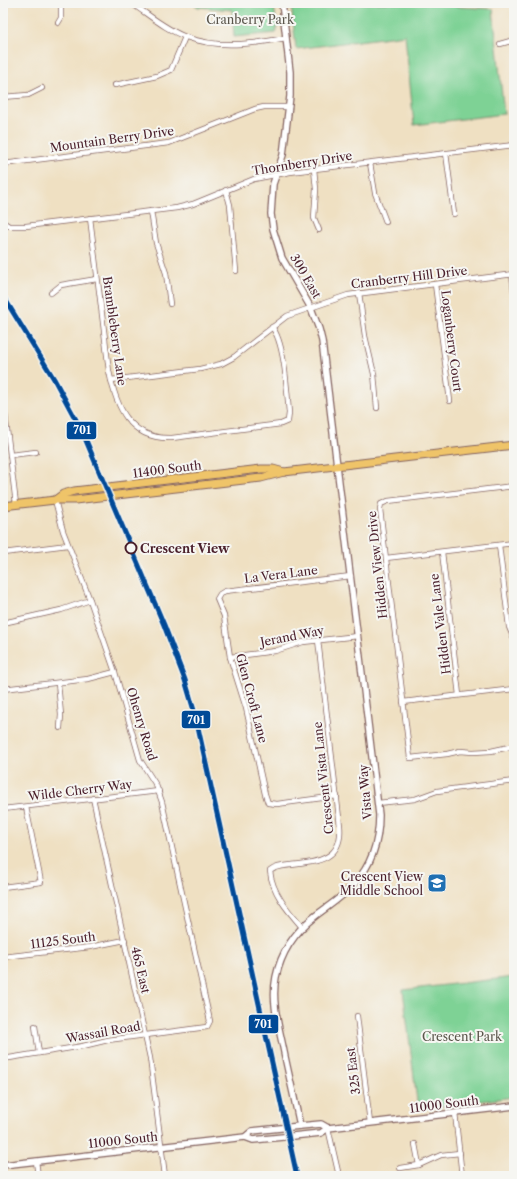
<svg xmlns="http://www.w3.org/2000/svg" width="517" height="1179" font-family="'Libre Caslon Text',serif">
<rect width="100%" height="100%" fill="#f6f6f2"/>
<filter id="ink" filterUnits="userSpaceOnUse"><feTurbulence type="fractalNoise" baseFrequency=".025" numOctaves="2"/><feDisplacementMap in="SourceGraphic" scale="8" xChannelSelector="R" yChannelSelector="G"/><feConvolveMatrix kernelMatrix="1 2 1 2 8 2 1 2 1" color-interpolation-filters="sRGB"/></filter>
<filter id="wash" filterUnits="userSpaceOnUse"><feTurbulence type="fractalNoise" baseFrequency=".012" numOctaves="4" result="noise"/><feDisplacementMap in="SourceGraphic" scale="16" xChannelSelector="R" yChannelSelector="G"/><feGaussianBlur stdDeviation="0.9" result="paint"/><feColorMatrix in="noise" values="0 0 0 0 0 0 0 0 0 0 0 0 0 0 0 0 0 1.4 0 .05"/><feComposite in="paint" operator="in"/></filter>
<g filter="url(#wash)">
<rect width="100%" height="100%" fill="#efe0c2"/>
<g fill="#7ed295" stroke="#647860">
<path d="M 192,3 L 274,3 L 277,31 L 276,33 L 234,37 L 232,10 L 198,7 Z"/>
<path d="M 291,3 L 442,3 L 461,7 L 493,9 L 504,114 L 414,125 L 405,35 L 296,49 Z"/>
<path d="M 514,977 L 514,1097 L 418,1109 L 403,990 Z"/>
</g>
</g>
<g filter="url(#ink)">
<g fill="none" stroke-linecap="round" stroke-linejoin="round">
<defs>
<g id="minor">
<path d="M 131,3 C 148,14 166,30 186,37 C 218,49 253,44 286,38"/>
<path d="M 58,23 L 61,18 L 61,3"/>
<path d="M 500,44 L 514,40"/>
<path d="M 115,85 L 157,76 L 171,70 L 185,37"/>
<path d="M 3,97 L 28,95 L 42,88"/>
<path d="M 446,153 L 454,214"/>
<path d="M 370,163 L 375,193 L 386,222"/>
<path d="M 3,164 L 169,143 L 255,109 L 264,107 L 289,107"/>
<path d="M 314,169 L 316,189 L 314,218 L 319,230"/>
<path d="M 226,190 L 230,205 L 236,271"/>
<path d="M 151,211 L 156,243 L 166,273 L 170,304"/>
<path d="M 90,218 L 109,371 C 116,406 129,440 172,438 L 281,424 L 288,421 L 289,413 C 287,392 285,343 272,327"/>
<path d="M 3,222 L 9,226 L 26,226 L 177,208 L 193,204 L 254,179 L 290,172 L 514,145"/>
<path d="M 512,274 L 514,292"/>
<path d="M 435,284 L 450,401"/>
<path d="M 51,293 L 61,285 L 97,279"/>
<path d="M 359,293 L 365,336 L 374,374 L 377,408"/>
<path d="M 111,380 L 200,369 L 221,364 L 234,357 L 287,316 L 348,295 L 514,274"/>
<path d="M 3,397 L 16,504"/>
<path d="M 10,455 L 36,452"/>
<path d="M 514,486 L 388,501 L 381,504 L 380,509 L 410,758 L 447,754 L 460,751 L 473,752 L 491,751 L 514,746"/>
<path d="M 499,545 L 509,627 L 514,639"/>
<path d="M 442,552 L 459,695"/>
<path d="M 3,553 L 68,545"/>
<path d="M 386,558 L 514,543"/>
<path d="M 3,623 L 61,610 L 90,600"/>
<path d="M 230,657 L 275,651 L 303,642 L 358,636"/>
<path d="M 58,683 L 61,715 L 60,728"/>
<path d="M 3,689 L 88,679 L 115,672"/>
<path d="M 403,702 L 514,689"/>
<path d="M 337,796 L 277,804 L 268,803 L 265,794 L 246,708 L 230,657 L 224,616 L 217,599 L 220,594 L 225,591 L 351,576"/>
<path d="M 93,798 L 150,1058 L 165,1176"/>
<path d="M 378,803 L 415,799 L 437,791 L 514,781"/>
<path d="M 3,809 L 159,791"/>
<path d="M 3,887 L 41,882 L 26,807"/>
<path d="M 302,927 C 289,912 272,893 270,871 C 276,866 283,866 291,865 C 317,862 343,860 340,826 L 318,640"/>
<path d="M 3,957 L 90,947 L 125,940"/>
<path d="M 357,1016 L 370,1123"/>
<path d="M 35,1026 L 39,1053"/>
<path d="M 3,1059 L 83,1046 L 108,1040 L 207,1027 L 210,1021 L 162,802 L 156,785 L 140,760 L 115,672 L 90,600 L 63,531 L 55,500"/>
<path d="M 455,1113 L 462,1176"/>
<path d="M 328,1128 L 339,1176"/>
<path d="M 415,1144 L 419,1165"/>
<path d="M 36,1161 L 38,1176"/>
<path d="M 400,1168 L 419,1165 L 441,1155 L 460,1153"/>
</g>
<g id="tertiary">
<path d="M 282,3 L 290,72 L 290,96 L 283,155 L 273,184 L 271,214 L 273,229 L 282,258 L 311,308 L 319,329 L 322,341 L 379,815 C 379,840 372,865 354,884 C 343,897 328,906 314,917 C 295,932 281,953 276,977 C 271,1002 279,1027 284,1052 C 289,1076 295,1101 300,1126"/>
<path d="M 245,1137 L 253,1140 L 283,1137 L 321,1133 L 328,1128 L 514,1106"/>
<path d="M 3,1165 L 245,1137 L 252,1131 L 300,1126 L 321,1124 L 328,1128"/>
</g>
<g id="primary">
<path d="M 55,500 L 63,494 L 74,491 L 261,469 L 273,469 L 284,472"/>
<path d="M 3,506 L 55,500 L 75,500 L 261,478 L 284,472 L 514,445"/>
</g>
</defs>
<use href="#minor" stroke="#846360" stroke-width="6"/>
<use href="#tertiary" stroke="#846360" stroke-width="8"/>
<use href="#primary" stroke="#846360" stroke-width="9"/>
<use href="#minor" stroke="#fff" stroke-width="4.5"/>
<use href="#tertiary" stroke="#fff" stroke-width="5.5"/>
<use href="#primary" stroke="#efc469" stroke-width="7"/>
<defs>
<path id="rail-1" d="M 3,296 L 54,379 L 82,431 L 164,625 L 185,680 L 195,714 L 297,1176"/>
</defs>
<use href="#rail-1" stroke="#f6f6f2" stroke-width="8"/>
<use href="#rail-1" stroke="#004a97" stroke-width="5"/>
</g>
</g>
<defs>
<symbol id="school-square" viewBox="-11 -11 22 22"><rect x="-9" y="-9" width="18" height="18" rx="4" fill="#1f6fb2" stroke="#f6f6f2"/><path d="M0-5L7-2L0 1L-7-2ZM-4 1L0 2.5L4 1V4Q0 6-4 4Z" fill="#fff"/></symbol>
</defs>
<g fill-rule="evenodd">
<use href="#school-square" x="426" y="872" width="22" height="22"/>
</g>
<circle fill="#f6f6f2" stroke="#4a1f2b" stroke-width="2" cx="131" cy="548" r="5.5"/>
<g text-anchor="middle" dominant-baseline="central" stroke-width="4" stroke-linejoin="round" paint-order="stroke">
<g font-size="12" fill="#5a554b" stroke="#f6f6f2">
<text x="250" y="19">Cranberry Park</text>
<text x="462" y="1036">Crescent Park</text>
</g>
<g font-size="12" fill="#4a1f2b" stroke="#f6f6f2">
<text transform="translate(112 139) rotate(-8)">Mountain Berry Drive</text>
<text transform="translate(302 163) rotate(-9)">Thornberry Drive</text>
<text transform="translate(306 276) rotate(60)">300 East</text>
<text transform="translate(409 277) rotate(-7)">Cranberry Hill Drive</text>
<text transform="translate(115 331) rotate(82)">Brambleberry Lane</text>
<text transform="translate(452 341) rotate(83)">Loganberry Court</text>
<text transform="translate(167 469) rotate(-7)">11400 South</text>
<text transform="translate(377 565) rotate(-96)">Hidden View Drive</text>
<text transform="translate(281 574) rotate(-7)">La Vera Lane</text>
<text transform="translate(440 624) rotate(-97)">Hidden Vale Lane</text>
<text transform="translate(292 636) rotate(-11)">Jerand Way</text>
<text transform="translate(252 698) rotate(75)">Glen Croft Lane</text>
<text transform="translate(142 724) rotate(73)">Ohenry Road</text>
<text transform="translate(323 778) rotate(-96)">Crescent Vista Lane</text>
<text transform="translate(80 790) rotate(-7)">Wilde Cherry Way</text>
<text transform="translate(365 792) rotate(-95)">Vista Way</text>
<text transform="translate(63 940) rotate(-7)">11125 South</text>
<text transform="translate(141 970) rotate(77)">465 East</text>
<text transform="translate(103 1032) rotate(-10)">Wassail Road</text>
<text transform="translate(353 1071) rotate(-97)">325 East</text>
<text transform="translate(444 1104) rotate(-7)">11000 South</text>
<text transform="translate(123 1140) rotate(-6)">11000 South</text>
</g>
<g font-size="12" font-weight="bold" fill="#4a1f2b" stroke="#f6f6f2" text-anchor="start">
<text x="140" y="548">Crescent View</text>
</g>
<g font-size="12" fill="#4a1f2b" stroke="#f6f6f2" text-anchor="end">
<text x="423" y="876">Crescent View<tspan x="423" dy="14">Middle School</tspan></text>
</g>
</g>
<g stroke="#f6f6f2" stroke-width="1.5">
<rect x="66" y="421" width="31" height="19" rx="4" fill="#004a97"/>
<rect x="181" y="710" width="30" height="19" rx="4" fill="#004a97"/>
<rect x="248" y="1014" width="31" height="20" rx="4" fill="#004a97"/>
</g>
<g font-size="11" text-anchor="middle" font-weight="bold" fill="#fff">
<text x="82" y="434">701</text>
<text x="196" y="724">701</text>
<text x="263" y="1028">701</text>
</g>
<rect width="517" height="1179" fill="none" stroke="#f6f6f2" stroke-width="16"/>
</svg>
